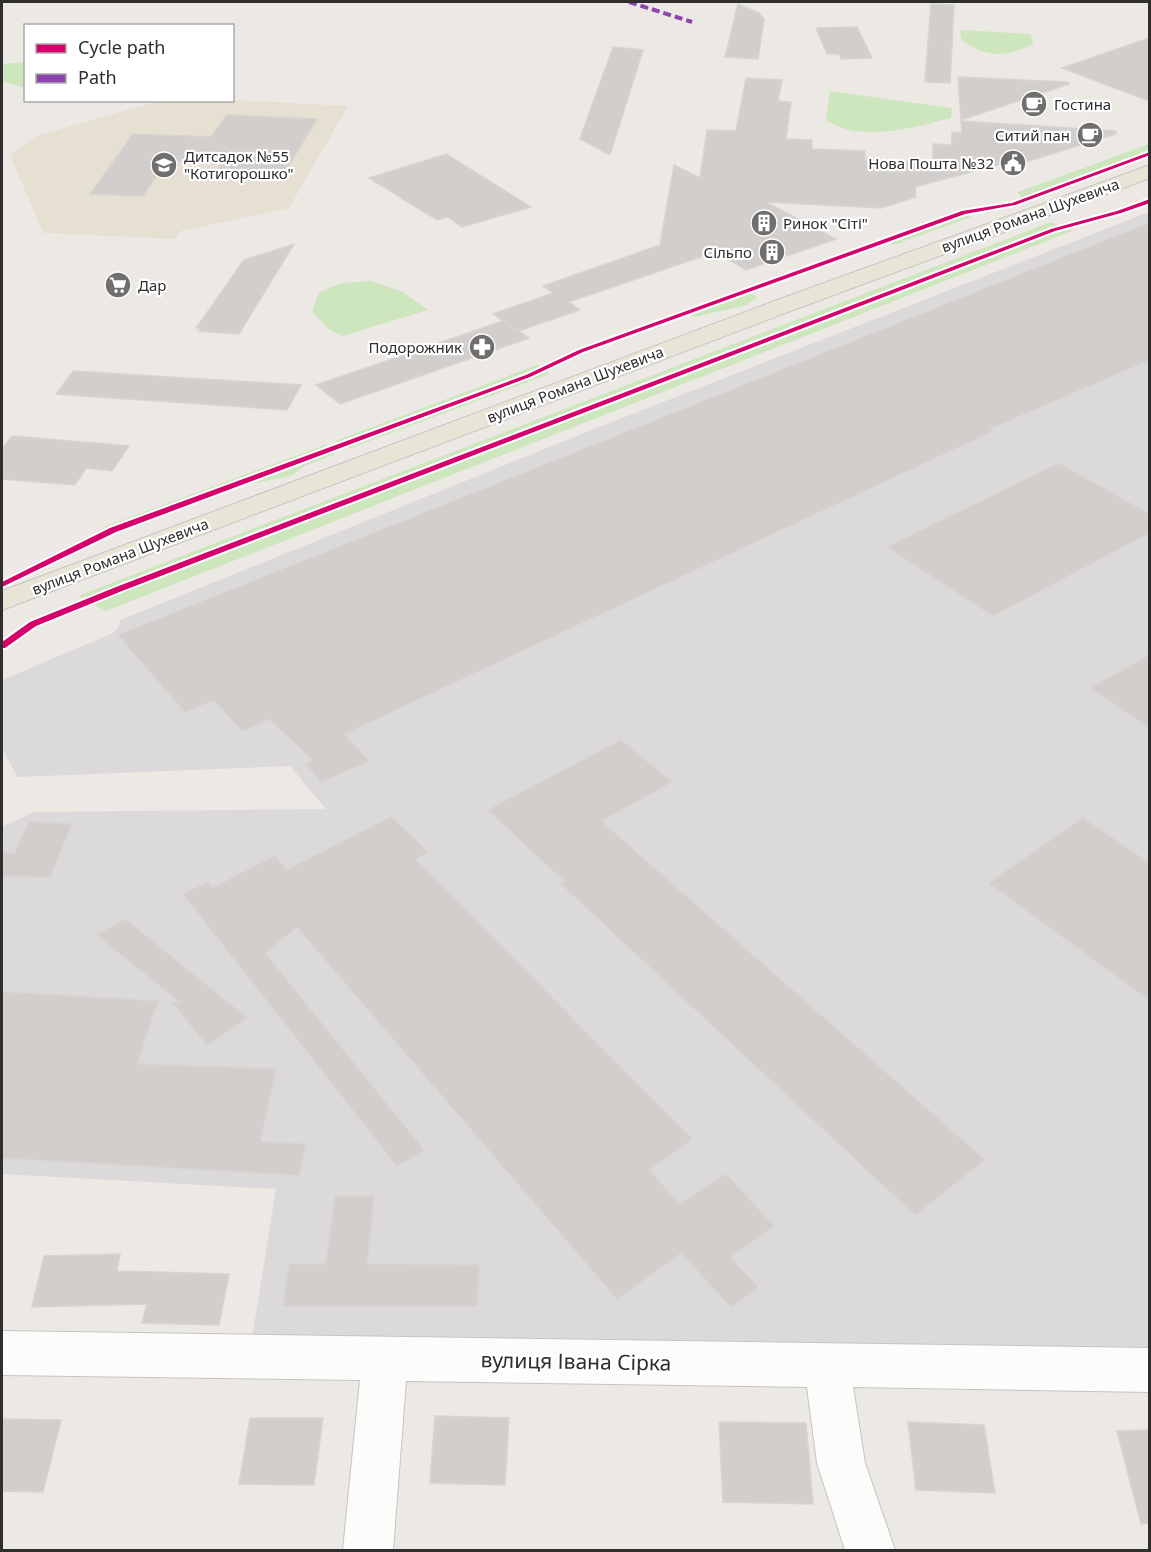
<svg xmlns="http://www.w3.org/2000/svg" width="1151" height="1552" font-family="'Noto Sans',sans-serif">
<rect width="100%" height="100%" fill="#ece8e4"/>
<path fill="#dcd9db" d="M 1149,212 L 1149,1370 L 249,1357 L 276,1189 L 2,1174 L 2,827 L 34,812 L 326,809 L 290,766 L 18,777 L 2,749 L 2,680 L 111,634 L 118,628 L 120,620 L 607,424 Z"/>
<path fill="#e6e0d3" d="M 233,100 L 348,106 L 289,208 L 181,231 L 175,239 L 43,233 L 10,155 L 37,136 L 158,101 Z"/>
<g fill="#cee6be">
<path d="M 960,30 L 1031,34 L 1033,44 C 1007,58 984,58 961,39 Z"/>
<path d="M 25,62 L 25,88 L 2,81 L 3,64 Z"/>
<path d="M 830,91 L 952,108 L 951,118 C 913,128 860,143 826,120 Z"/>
<path d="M 1149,144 L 1149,151 L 1021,198 L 1018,192 Z"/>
<path d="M 967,213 L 971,217 L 894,245 L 888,241 Z"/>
<path d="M 1051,222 L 1072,231 L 106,611 L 78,596 Z"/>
<path d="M 371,281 L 403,292 L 428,310 L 342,336 L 330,330 L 312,312 L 319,292 L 342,283 Z"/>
<path d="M 749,292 L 757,297 L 747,305 L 695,317 L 689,314 Z"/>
<path d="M 537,365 L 541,367 L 341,443 L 335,441 Z"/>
<path d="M 547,372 L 549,374 L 348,449 L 345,446 Z"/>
<path d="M 325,445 L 330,447 L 110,529 L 101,528 Z"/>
<path d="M 332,451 L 335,454 L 305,466 L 290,476 L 245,485 L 243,483 Z"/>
</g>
<g fill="#d1cecb" stroke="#d7d4d0" stroke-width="1.5">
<path d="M 738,4 L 759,13 L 764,19 L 758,59 L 725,57 Z"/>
<path d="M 931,4 L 954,5 L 950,83 L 925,82 Z"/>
<path d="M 857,27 L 872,58 L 841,59 L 839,54 L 827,54 L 816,28 Z"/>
<path d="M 1149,38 L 1149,101 L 1062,68 Z"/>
<path d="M 613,47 L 643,50 L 610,155 L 580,139 Z"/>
<path d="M 958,77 L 1068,82 L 1069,84 L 961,120 Z"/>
<path d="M 746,78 L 782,80 L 778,101 L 791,102 L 786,139 L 812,140 L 812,149 L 865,151 L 865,160 L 933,163 L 933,144 L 952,145 L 952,132 L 962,133 L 961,121 L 1116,131 L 1116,134 L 1016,165 L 1001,164 L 915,187 L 916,197 L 881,208 L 766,202 L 836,239 L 746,270 L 715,252 L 569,302 L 580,310 L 519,331 L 493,314 L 553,293 L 543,286 L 660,245 L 674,165 L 700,178 L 707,130 L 736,131 Z"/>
<path d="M 227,115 L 317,119 L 282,177 L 216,173 L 222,163 L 166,161 L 143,196 L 90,194 L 133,134 L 211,137 Z"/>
<path d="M 446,154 L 531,207 L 462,227 L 448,217 L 437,220 L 369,178 Z"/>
<path d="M 1149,223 L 1149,360 L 989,429 L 993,431 L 344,734 L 369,761 L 321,782 L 306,764 L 313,760 L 269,719 L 242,731 L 214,700 L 185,712 L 118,635 Z"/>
<path d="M 294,244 L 239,334 L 199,331 L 201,328 L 196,328 L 244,260 Z"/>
<path d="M 503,321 L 529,338 L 340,404 L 316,385 Z"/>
<path d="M 73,371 L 122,374 L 301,385 L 287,410 L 56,394 Z"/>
<path d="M 12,436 L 129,446 L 112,471 L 86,468 L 75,485 L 2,479 L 2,449 Z"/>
<path d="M 1059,463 L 1149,514 L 1149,533 L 993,616 L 887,547 Z"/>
<path d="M 1149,655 L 1149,727 L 1091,688 Z"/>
<path d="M 621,740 L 672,782 L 601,821 L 985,1160 L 915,1215 L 560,883 L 564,881 L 488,810 Z"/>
<path d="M 391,817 L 428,852 L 415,859 L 692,1139 L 649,1170 L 680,1204 L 726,1174 L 774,1226 L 730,1257 L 758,1287 L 731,1307 L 681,1253 L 617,1299 L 297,927 L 265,953 L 424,1150 L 397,1166 L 183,894 L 208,882 L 212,888 L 275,856 L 287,870 Z"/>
<path d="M 1083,818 L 1149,863 L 1149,1000 L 989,883 Z"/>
<path d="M 29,822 L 72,824 L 50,877 L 2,876 L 2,853 L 15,853 Z"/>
<path d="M 125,919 L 247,1018 L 207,1045 L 172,1002 L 180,1002 L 97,935 Z"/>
<path d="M 2,992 L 158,1001 L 137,1064 L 276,1069 L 260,1142 L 306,1144 L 299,1175 L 2,1158 Z"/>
<path d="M 335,1196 L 374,1196 L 367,1264 L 479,1265 L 477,1306 L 283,1306 L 289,1264 L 326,1264 Z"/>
<path d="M 120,1254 L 117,1271 L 229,1274 L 219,1325 L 142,1323 L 147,1304 L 32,1307 L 44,1256 Z"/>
<path d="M 435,1416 L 509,1418 L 505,1485 L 430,1483 Z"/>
<path d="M 250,1418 L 323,1418 L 314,1485 L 239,1484 Z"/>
<path d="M 2,1419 L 61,1420 L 43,1492 L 2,1491 Z"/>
<path d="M 719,1422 L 806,1423 L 813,1504 L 723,1502 Z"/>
<path d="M 908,1422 L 984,1425 L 995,1493 L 916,1490 Z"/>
<path d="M 1149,1430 L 1149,1523 L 1141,1524 L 1117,1431 Z"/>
</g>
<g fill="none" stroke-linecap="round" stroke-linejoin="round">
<defs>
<path id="minor" d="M 2,1331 L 1150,1348 L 1150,1392 L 853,1387 L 865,1463 L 895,1550 L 845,1550 L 817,1463 L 807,1387 L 406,1381 L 393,1550 L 343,1550 L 360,1380 L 2,1375 Z"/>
<path id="major" d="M 1150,165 L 1150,178 L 796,309 L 2,610 L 2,591 L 780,299 Z"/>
</defs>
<use href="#minor" stroke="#c5c4c5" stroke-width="2"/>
<use href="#major" stroke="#c6c5c4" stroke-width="2"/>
<use href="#minor" fill="#fcfcfb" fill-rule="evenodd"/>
<use href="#major" fill="#e8e4d6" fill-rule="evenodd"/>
<path stroke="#8e44ad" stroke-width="4" stroke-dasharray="8 4" stroke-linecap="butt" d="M 629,2 L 692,22"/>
<defs>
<g id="cycleway">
<path d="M 1150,152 L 1150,155 L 1015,205 L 965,214 L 583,352 L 530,377 L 116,532 L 2,587 L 2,582 L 110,528 L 526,375 L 579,350 L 962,211 L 1012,203 Z"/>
<path d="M 1150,199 L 1150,203 L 1121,213 L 1055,231 L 122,591 L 36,626 L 5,648 L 2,648 L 2,642 L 30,622 L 116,587 L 1051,229 L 1117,211 Z"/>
</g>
</defs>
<use href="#cycleway" stroke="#fff" stroke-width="4"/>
<use href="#cycleway" fill="#d6006c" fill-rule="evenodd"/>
</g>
<defs>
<symbol id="cafe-disc" viewBox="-11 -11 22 22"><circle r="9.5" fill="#706f6e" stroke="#fff"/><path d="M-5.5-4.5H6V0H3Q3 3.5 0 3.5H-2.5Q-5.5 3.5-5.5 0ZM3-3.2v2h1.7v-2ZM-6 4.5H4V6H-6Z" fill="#fff"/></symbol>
<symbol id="civic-disc" viewBox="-11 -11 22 22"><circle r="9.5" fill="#706f6e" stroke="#fff"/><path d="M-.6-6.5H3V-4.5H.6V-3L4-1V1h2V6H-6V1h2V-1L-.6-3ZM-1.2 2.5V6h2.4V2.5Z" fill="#fff"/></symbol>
<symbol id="school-disc" viewBox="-11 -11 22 22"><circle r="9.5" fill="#706f6e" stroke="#fff"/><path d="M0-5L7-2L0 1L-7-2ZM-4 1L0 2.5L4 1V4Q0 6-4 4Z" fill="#fff"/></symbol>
<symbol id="building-disc" viewBox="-11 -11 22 22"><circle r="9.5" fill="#706f6e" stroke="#fff"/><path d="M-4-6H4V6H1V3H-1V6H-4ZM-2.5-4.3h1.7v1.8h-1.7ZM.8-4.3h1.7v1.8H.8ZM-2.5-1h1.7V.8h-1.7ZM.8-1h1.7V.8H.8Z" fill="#fff"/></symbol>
<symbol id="supermarket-disc" viewBox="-11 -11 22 22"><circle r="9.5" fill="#706f6e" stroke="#fff"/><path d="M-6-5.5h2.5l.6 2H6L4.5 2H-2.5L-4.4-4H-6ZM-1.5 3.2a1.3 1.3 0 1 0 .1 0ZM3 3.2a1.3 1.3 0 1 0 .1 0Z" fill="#fff"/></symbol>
<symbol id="pharmacy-disc" viewBox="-11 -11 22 22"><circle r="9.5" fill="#706f6e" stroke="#fff"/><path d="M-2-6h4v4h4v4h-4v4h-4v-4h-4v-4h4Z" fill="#fff"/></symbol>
</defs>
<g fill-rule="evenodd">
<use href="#cafe-disc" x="1019" y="89" width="30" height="30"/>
<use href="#cafe-disc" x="1075" y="120" width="30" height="30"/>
<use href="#civic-disc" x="998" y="148" width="30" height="30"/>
<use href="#school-disc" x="149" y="150" width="30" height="30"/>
<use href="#building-disc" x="749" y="208" width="30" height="30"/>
<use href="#building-disc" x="757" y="237" width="30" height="30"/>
<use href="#supermarket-disc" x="103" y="270" width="30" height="30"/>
<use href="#pharmacy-disc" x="467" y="332" width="30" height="30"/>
</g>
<g text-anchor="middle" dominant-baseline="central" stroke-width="4.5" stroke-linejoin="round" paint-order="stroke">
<g font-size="15" fill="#2e2e2e" stroke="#fff" text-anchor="start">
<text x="1054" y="104">Гостина</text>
<text x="1070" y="135" text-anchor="end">Ситий пан</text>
<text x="184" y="156">Дитсадок №55<tspan x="184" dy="17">"Котигорошко"</tspan></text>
<text x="994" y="163" text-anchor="end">Нова Пошта №32</text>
<text x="783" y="223">Ринок "Сіті"</text>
<text x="752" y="252" text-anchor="end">Сільпо</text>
<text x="138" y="285">Дар</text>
<text x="462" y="347" text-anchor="end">Подорожник</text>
</g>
<g font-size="15" fill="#2e2e2e" stroke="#fff">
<text transform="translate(1030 215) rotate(-20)">вулиця Романа Шухевича</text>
<text transform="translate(575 384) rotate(-21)">вулиця Романа Шухевича</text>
<text transform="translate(120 556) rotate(-21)">вулиця Романа Шухевича</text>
</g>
<g font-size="21" fill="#2e2e2e" stroke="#fff">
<text transform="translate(576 1361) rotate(1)">вулиця Івана Сірка</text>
</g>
</g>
<rect width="1151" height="1552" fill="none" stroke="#2e2e2e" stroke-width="6"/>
<rect x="24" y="24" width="210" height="78" fill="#ffffff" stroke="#ababab" stroke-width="1.5"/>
<rect x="36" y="44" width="30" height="9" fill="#d6006c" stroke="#ababab" stroke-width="1.5"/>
<text x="78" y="54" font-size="18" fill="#2e2e2e">Cycle path</text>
<rect x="36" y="74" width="30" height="9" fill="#8e44ad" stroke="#ababab" stroke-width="1.5"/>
<text x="78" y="84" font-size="18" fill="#2e2e2e">Path</text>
</svg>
